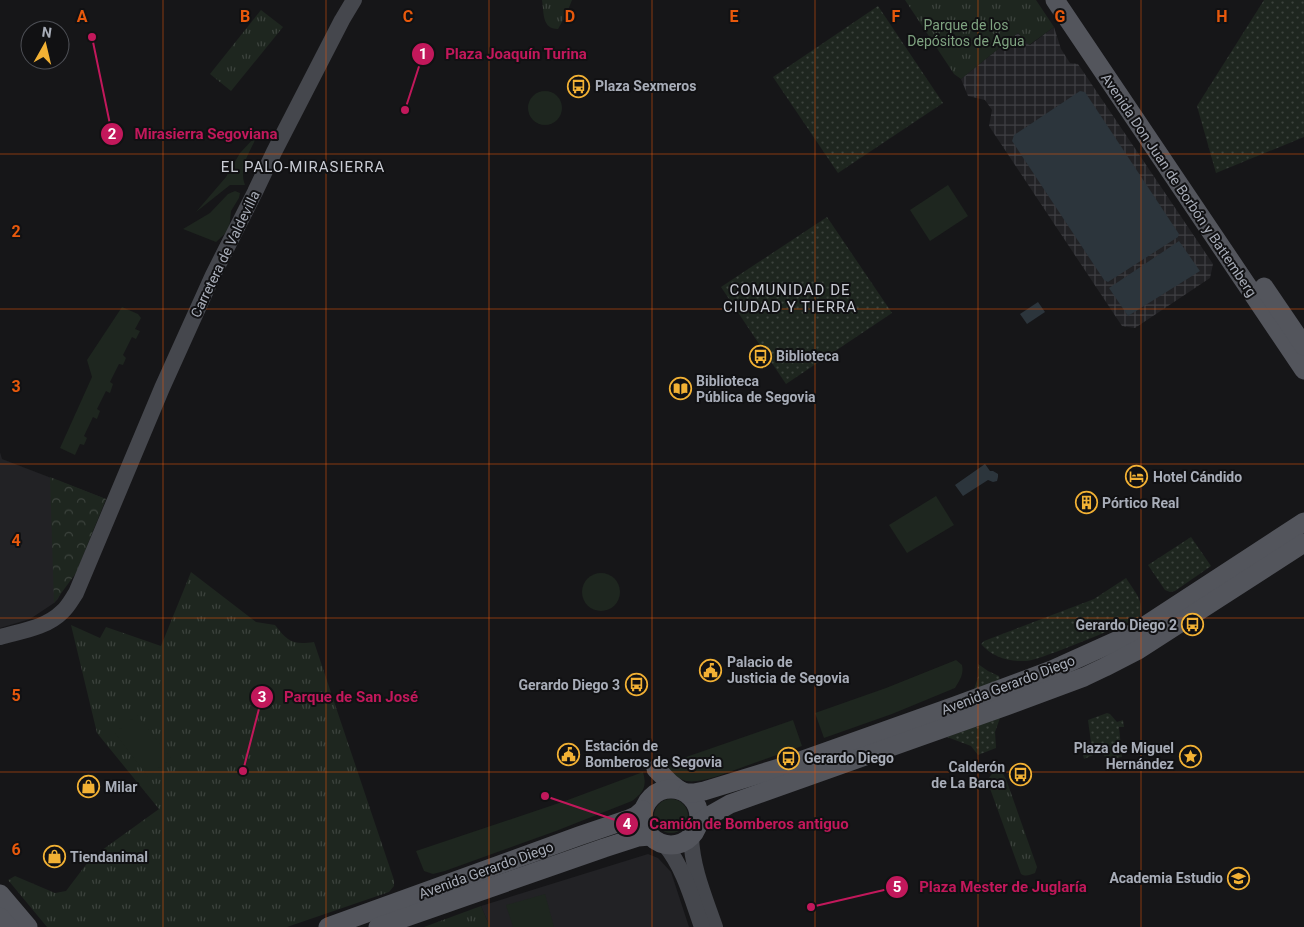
<svg xmlns="http://www.w3.org/2000/svg" width="1304" height="927" font-family="Roboto,sans-serif">
<defs>
<pattern id="industrial-grid" width="8" height="8" patternUnits="userSpaceOnUse" patternTransform="scale(1.25)"><rect width="8" height="8" fill="#222225"/><path d="M0 4h8M4 0v8" fill="none" stroke="#3f3f43"/></pattern>
<pattern id="grass-dots" width="8" height="8" patternUnits="userSpaceOnUse" patternTransform="scale(1.25)"><rect width="8" height="8" fill="#1e261f"/><path d="M2 2h.1M6 6h.1" fill="none" stroke="#3c433d" stroke-width="1.8" stroke-linecap="round"/></pattern>
<pattern id="forest-crowns" width="20" height="18" patternUnits="userSpaceOnUse" patternTransform="scale(1.25)"><rect width="20" height="18" fill="#1e261f"/><path d="M2 6a3 3 0 1 1 6 0M12 15a3 3 0 1 1 6 0" fill="none" stroke="#3c433d"/></pattern>
<pattern id="park-tufts" width="24" height="20" patternUnits="userSpaceOnUse" patternTransform="scale(1.25)"><rect width="24" height="20" fill="#1e261f"/><path d="M3 7l-1-3M5 7V3M7 7l1-3M15 17l-1-3M17 17v-4M19 17l1-3" fill="none" stroke="#3c433d"/></pattern>
</defs>
<rect width="100%" height="100%" fill="#161618"/>
<g fill="#222225">
<path d="M 0,452 L 2,459 L 106,499 L 58,599 L 54,603 L 30,619 L 0,628 Z"/>
<path d="M 648,854 L 658,858 L 671,872 L 689,927 L 490,927 L 481,906 Z"/>
</g>
<path fill="url(#industrial-grid)" d="M 1054,27 L 1061,49 L 1070,63 L 1078,64 L 1213,264 L 1210,278 L 1135,328 L 1122,326 L 989,126 L 992,110 L 985,100 L 968,96 L 961,79 L 1018,33 L 1030,45 Z"/>
<g fill="url(#grass-dots)">
<path d="M 1264,0 L 1304,0 L 1304,137 L 1216,173 L 1197,106 Z"/>
<path d="M 878,6 L 943,103 L 838,173 L 773,77 Z"/>
<path d="M 827,217 L 892,313 L 786,384 L 721,287 Z"/>
<path d="M 1191,537 L 1211,566 L 1175,591 L 1170,592 L 1165,590 L 1148,565 Z"/>
<path d="M 1126,578 C 1134,591 1146,602 1139,618 C 1111,630 1084,641 1056,652 C 1046,655 1036,660 1026,661 C 1009,662 992,657 981,644 L 984,641 L 1094,599 Z"/>
<path d="M 978,664 L 988,671 L 999,676 L 1000,681 L 974,690 L 978,677 Z"/>
<path d="M 1107,713 L 1110,714 L 1117,722 L 1123,720 L 1124,727 L 1119,727 L 1122,757 L 1106,759 L 1102,751 L 1084,759 L 1083,755 L 1092,750 L 1088,720 Z"/>
<path d="M 1000,718 L 995,732 L 996,748 L 978,755 L 971,746 L 947,737 Z"/>
</g>
<path fill="url(#forest-crowns)" d="M 50,477 L 106,499 L 76,573 L 54,603 Z"/>
<g fill="url(#park-tufts)">
<path d="M 542,0 L 572,0 L 566,15 L 558,29 C 542,29 544,13 542,0 Z"/>
<path d="M 905,0 L 1036,0 L 1054,27 L 1029,45 L 1018,33 L 961,79 L 954,74 Z"/>
<path d="M 261,10 L 283,27 L 231,91 L 210,74 Z"/>
<path d="M 191,572 L 256,622 L 275,625 C 288,642 293,645 314,642 L 394,880 L 394,886 L 389,892 L 287,927 L 47,927 L 8,880 L 15,876 L 55,893 L 66,891 L 91,858 L 159,809 L 97,733 L 71,625 L 100,638 L 106,627 L 161,646 Z"/>
<path d="M 998,773 L 1003,774 L 1006,779 L 1037,867 L 1035,873 C 1029,875 1026,877 1021,874 L 988,783 L 988,779 L 992,774 Z"/>
<path d="M 481,906 L 490,927 L 424,927 Z"/>
</g>
<g fill="#1e261f">
<circle cx="545" cy="108" r="17"/>
<path d="M 254,138 L 256,138 L 255,140 C 248,156 239,167 245,185 L 230,185 L 196,212 L 226,177 L 240,153 Z"/>
<path d="M 948,185 L 968,216 L 930,241 L 910,210 Z"/>
<path d="M 235,191 L 240,193 L 239,198 L 231,211 L 229,230 L 216,242 L 183,229 L 210,213 L 228,194 Z"/>
<path d="M 122,307 L 138,314 L 141,318 L 135,329 L 140,331 L 136,339 L 132,337 L 123,355 L 126,358 L 123,365 L 119,364 L 110,382 L 113,384 L 110,393 L 106,391 L 97,409 L 100,411 L 97,419 L 93,417 L 84,436 L 87,438 L 84,445 L 80,444 L 75,455 L 60,448 L 92,377 L 87,360 Z"/>
<path d="M 936,496 L 954,525 L 907,553 L 889,525 Z"/>
<circle cx="601" cy="592" r="19"/>
<path d="M 956,660 L 962,665 C 964,674 960,680 955,688 L 892,714 L 824,738 L 815,713 L 886,688 Z"/>
<path d="M 137,715 L 171,758 L 148,777 L 115,733 Z"/>
<path d="M 793,720 L 802,746 C 782,753 763,760 743,767 C 728,772 702,784 686,781 C 676,778 671,772 666,764 Z"/>
<path d="M 643,772 C 647,786 644,792 632,801 L 556,831 L 445,871 L 433,874 L 424,871 L 416,851 L 565,801 Z"/>
<circle cx="671" cy="816" r="17"/>
<path d="M 545,894 L 554,927 L 513,927 L 506,905 Z"/>
</g>
<g fill="#2c353c">
<path d="M 1080,91 L 1085,92 L 1179,234 L 1178,237 L 1108,282 L 1104,280 L 1012,141 L 1014,135 Z"/>
<path d="M 1179,241 L 1200,271 L 1128,316 L 1109,288 Z"/>
<path d="M 1038,302 L 1045,312 L 1027,324 L 1020,314 Z"/>
<path d="M 985,464 L 990,471 L 993,471 L 998,474 L 998,477 L 997,481 L 993,482 L 988,480 L 963,496 L 955,485 Z"/>
</g>
<g fill="none" stroke-linecap="round" stroke-linejoin="round">
<g stroke="#45474d" stroke-width="16">
<path d="M 0,637 C 21,631 46,628 62,612 C 68,607 72,599 76,593 L 162,388 L 213,275 L 255,192 L 274,152 L 342,20 L 354,0"/>
<path d="M 691,837 C 692,868 705,898 715,927"/>
<path d="M 665,845 C 684,868 692,899 702,927"/>
</g>
<g stroke="#53555c" stroke-width="19">
<path d="M 1055,0 L 1304,370"/>
<path d="M 1264,287 L 1304,346"/>
<path d="M 656,769 L 670,783 L 679,790"/>
<circle cx="671" cy="817" r="28"/>
<path d="M 687,793 L 694,793 L 704,791 L 789,765 L 955,706 L 1052,670 L 1134,633 L 1304,522"/>
<path d="M 699,823 L 707,817 L 730,804 L 1006,706 L 1084,677 L 1105,667 L 1138,650 L 1304,543"/>
<path d="M 0,894 L 28,927"/>
<path d="M 0,917 L 9,927"/>
<path d="M 328,927 L 579,836 L 629,819 L 636,816 L 643,810"/>
<path d="M 378,927 L 604,848 L 638,837 L 650,836"/>
</g>
</g>
<path fill="none" stroke="#e8590c" stroke-width="1" stroke-opacity="0.55" d="M 163,0 L 163,927M 326,0 L 326,927M 489,0 L 489,927M 652,0 L 652,927M 815,0 L 815,927M 978,0 L 978,927M 1141,0 L 1141,927M 0,154 L 1304,154M 0,309 L 1304,309M 0,464 L 1304,464M 0,618 L 1304,618M 0,772 L 1304,772"/>
<defs>
<symbol id="bus-ring" viewBox="-11 -11 22 22"><circle r="9.5" fill="#111113" stroke="#f2b134" stroke-width="1.5"/><path d="M-5-6H5V4H4V6H2V4H-2V6H-4V4H-5ZM-3.5-4V0h7V-4ZM-3.5 1.2v1.5H-2V1.2ZM2 1.2v1.5H3.5V1.2Z" fill="#f2b134"/></symbol>
<symbol id="library-ring" viewBox="-11 -11 22 22"><circle r="9.5" fill="#111113" stroke="#f2b134" stroke-width="1.5"/><path d="M-6-4Q-3-5.5-.7-3.5V5Q-3 3-6 4ZM6-4Q3-5.5 .7-3.5V5Q3 3 6 4Z" fill="#f2b134"/></symbol>
<symbol id="hotel-ring" viewBox="-11 -11 22 22"><circle r="9.5" fill="#111113" stroke="#f2b134" stroke-width="1.5"/><path d="M-6-4.5h1.5V1H6V5H4.5V3h-9V5H-6ZM-4 0a1.8 1.8 0 1 1 3.6 0ZM.5 0V-2.5h3Q6-2.5 6 0Z" fill="#f2b134"/></symbol>
<symbol id="building-ring" viewBox="-11 -11 22 22"><circle r="9.5" fill="#111113" stroke="#f2b134" stroke-width="1.5"/><path d="M-4-6H4V6H1V3H-1V6H-4ZM-2.5-4.3h1.7v1.8h-1.7ZM.8-4.3h1.7v1.8H.8ZM-2.5-1h1.7V.8h-1.7ZM.8-1h1.7V.8H.8Z" fill="#f2b134"/></symbol>
<symbol id="civic-ring" viewBox="-11 -11 22 22"><circle r="9.5" fill="#111113" stroke="#f2b134" stroke-width="1.5"/><path d="M-.6-6.5H3V-4.5H.6V-3L4-1V1h2V6H-6V1h2V-1L-.6-3ZM-1.2 2.5V6h2.4V2.5Z" fill="#f2b134"/></symbol>
<symbol id="sight-ring" viewBox="-11 -11 22 22"><circle r="9.5" fill="#111113" stroke="#f2b134" stroke-width="1.5"/><path d="M0-6L1.8-2.2L6-1.7L2.9 1.2L3.7 5.4L0 3.3L-3.7 5.4L-2.9 1.2L-6-1.7L-1.8-2.2Z" fill="#f2b134"/></symbol>
<symbol id="shop-ring" viewBox="-11 -11 22 22"><circle r="9.5" fill="#111113" stroke="#f2b134" stroke-width="1.5"/><path d="M-5-2.5h2.3a2.7 3.5 0 0 1 5.4 0H5L5.5 6h-11ZM-1.5-2.5h3a1.5 2.3 0 0 0-3 0Z" fill="#f2b134"/></symbol>
<symbol id="school-ring" viewBox="-11 -11 22 22"><circle r="9.5" fill="#111113" stroke="#f2b134" stroke-width="1.5"/><path d="M0-5L7-2L0 1L-7-2ZM-4 1L0 2.5L4 1V4Q0 6-4 4Z" fill="#f2b134"/></symbol>
</defs>
<g fill-rule="evenodd">
<use href="#bus-ring" x="566" y="74" width="25" height="25"/>
<use href="#bus-ring" x="748" y="344" width="25" height="25"/>
<use href="#library-ring" x="668" y="376" width="25" height="25"/>
<use href="#hotel-ring" x="1124" y="464" width="25" height="25"/>
<use href="#building-ring" x="1074" y="490" width="25" height="25"/>
<use href="#bus-ring" x="1180" y="612" width="25" height="25"/>
<use href="#civic-ring" x="698" y="658" width="25" height="25"/>
<use href="#bus-ring" x="624" y="672" width="25" height="25"/>
<use href="#civic-ring" x="556" y="742" width="25" height="25"/>
<use href="#sight-ring" x="1178" y="744" width="25" height="25"/>
<use href="#bus-ring" x="776" y="746" width="25" height="25"/>
<use href="#bus-ring" x="1008" y="762" width="25" height="25"/>
<use href="#shop-ring" x="76" y="774" width="25" height="25"/>
<use href="#shop-ring" x="42" y="844" width="25" height="25"/>
<use href="#school-ring" x="1226" y="866" width="25" height="25"/>
</g>
<g text-anchor="middle" dominant-baseline="central" stroke-width="4" stroke-linejoin="round" paint-order="stroke">
<g font-size="14" fill="#7fa381" stroke="#111113">
<text x="966" y="25">Parque de los<tspan x="966" dy="16">Depósitos de Agua</tspan></text>
</g>
<g font-size="14" font-weight="bold" fill="#a8adb8" stroke="#111113" text-anchor="start">
<text x="595" y="86">Plaza Sexmeros</text>
<text x="776" y="356">Biblioteca</text>
<text x="696" y="381">Biblioteca<tspan x="696" dy="16">Pública de Segovia</tspan></text>
<text x="1153" y="477">Hotel Cándido</text>
<text x="1102" y="503">Pórtico Real</text>
<text x="1177" y="625" text-anchor="end">Gerardo Diego 2</text>
<text x="727" y="662">Palacio de<tspan x="727" dy="16">Justicia de Segovia</tspan></text>
<text x="620" y="685" text-anchor="end">Gerardo Diego 3</text>
<text x="585" y="746">Estación de<tspan x="585" dy="16">Bomberos de Segovia</tspan></text>
<text x="1174" y="748" text-anchor="end">Plaza de Miguel<tspan x="1174" dy="16">Hernández</tspan></text>
<text x="804" y="758">Gerardo Diego</text>
<text x="1005" y="767" text-anchor="end">Calderón<tspan x="1005" dy="16">de La Barca</tspan></text>
<text x="105" y="787">Milar</text>
<text x="70" y="857">Tiendanimal</text>
<text x="1223" y="878" text-anchor="end">Academia Estudio</text>
</g>
<g font-size="14" fill="#a8adb8" stroke="#111113">
<text transform="translate(1179 185) rotate(56)">Avenida Don Juan de Borbón y Battemberg</text>
<text transform="translate(225 254) rotate(-64)">Carretera de Valdevilla</text>
<text transform="translate(1008 685) rotate(-21)">Avenida Gerardo Diego</text>
<text transform="translate(486 870) rotate(-20)">Avenida Gerardo Diego</text>
</g>
<g font-size="15" letter-spacing="1" fill="#c9ccd4" stroke="#111113">
<text x="303" y="167">EL PALO-MIRASIERRA</text>
<text x="790" y="290">COMUNIDAD DE<tspan x="790" dy="17">CIUDAD Y TIERRA</tspan></text>
</g>
</g>
<g font-size="16" text-anchor="middle" font-weight="bold" fill="#e8590c" stroke="#111113" stroke-width="4" stroke-linejoin="round" paint-order="stroke">
<text x="82" y="22">A</text>
<text x="245" y="22">B</text>
<text x="408" y="22">C</text>
<text x="570" y="22">D</text>
<text x="734" y="22">E</text>
<text x="896" y="22">F</text>
<text x="1060" y="22">G</text>
<text x="1222" y="22">H</text>
<text x="16" y="237">2</text>
<text x="16" y="392">3</text>
<text x="16" y="546">4</text>
<text x="16" y="701">5</text>
<text x="16" y="855">6</text>
</g>
<path fill="none" stroke="#c2185b" stroke-width="2" d="M405 110L423 54M92 37L112 134M243 771L262 697M545 796L627 824M811 907L897 887"/>
<g fill="#c2185b" stroke="#111113" stroke-width="2">
<circle cx="405" cy="110" r="5"/>
<circle cx="92" cy="37" r="5"/>
<circle cx="243" cy="771" r="5"/>
<circle cx="545" cy="796" r="5"/>
<circle cx="811" cy="907" r="5"/>
<circle cx="423" cy="54" r="12"/>
<circle cx="112" cy="134" r="12"/>
<circle cx="262" cy="697" r="12"/>
<circle cx="627" cy="824" r="12"/>
<circle cx="897" cy="887" r="12"/>
</g>
<g font-size="15" text-anchor="middle" font-weight="bold" fill="#fff">
<text x="423" y="59">1</text>
<text x="112" y="139">2</text>
<text x="262" y="702">3</text>
<text x="627" y="829">4</text>
<text x="897" y="892">5</text>
</g>
<g font-size="15" text-anchor="middle" font-weight="bold" fill="#c2185b" stroke="#111113" stroke-width="4" stroke-linejoin="round" paint-order="stroke">
<text x="516" y="59">Plaza Joaquín Turina</text>
<text x="206" y="139">Mirasierra Segoviana</text>
<text x="351" y="702">Parque de San José</text>
<text x="749" y="829">Camión de Bomberos antiguo</text>
<text x="1003" y="892">Plaza Mester de Juglaría</text>
</g>
<g transform="translate(45 45) rotate(8)"><circle r="24" fill="#111113" stroke="#4d4f55"/>
<path d="M0-4L9 19L0 12L-9 19Z" fill="#f2b134"/>
<text y="-8" font-size="14" font-weight="bold" text-anchor="middle" fill="#a8adb8">N</text>
</g>
</svg>
